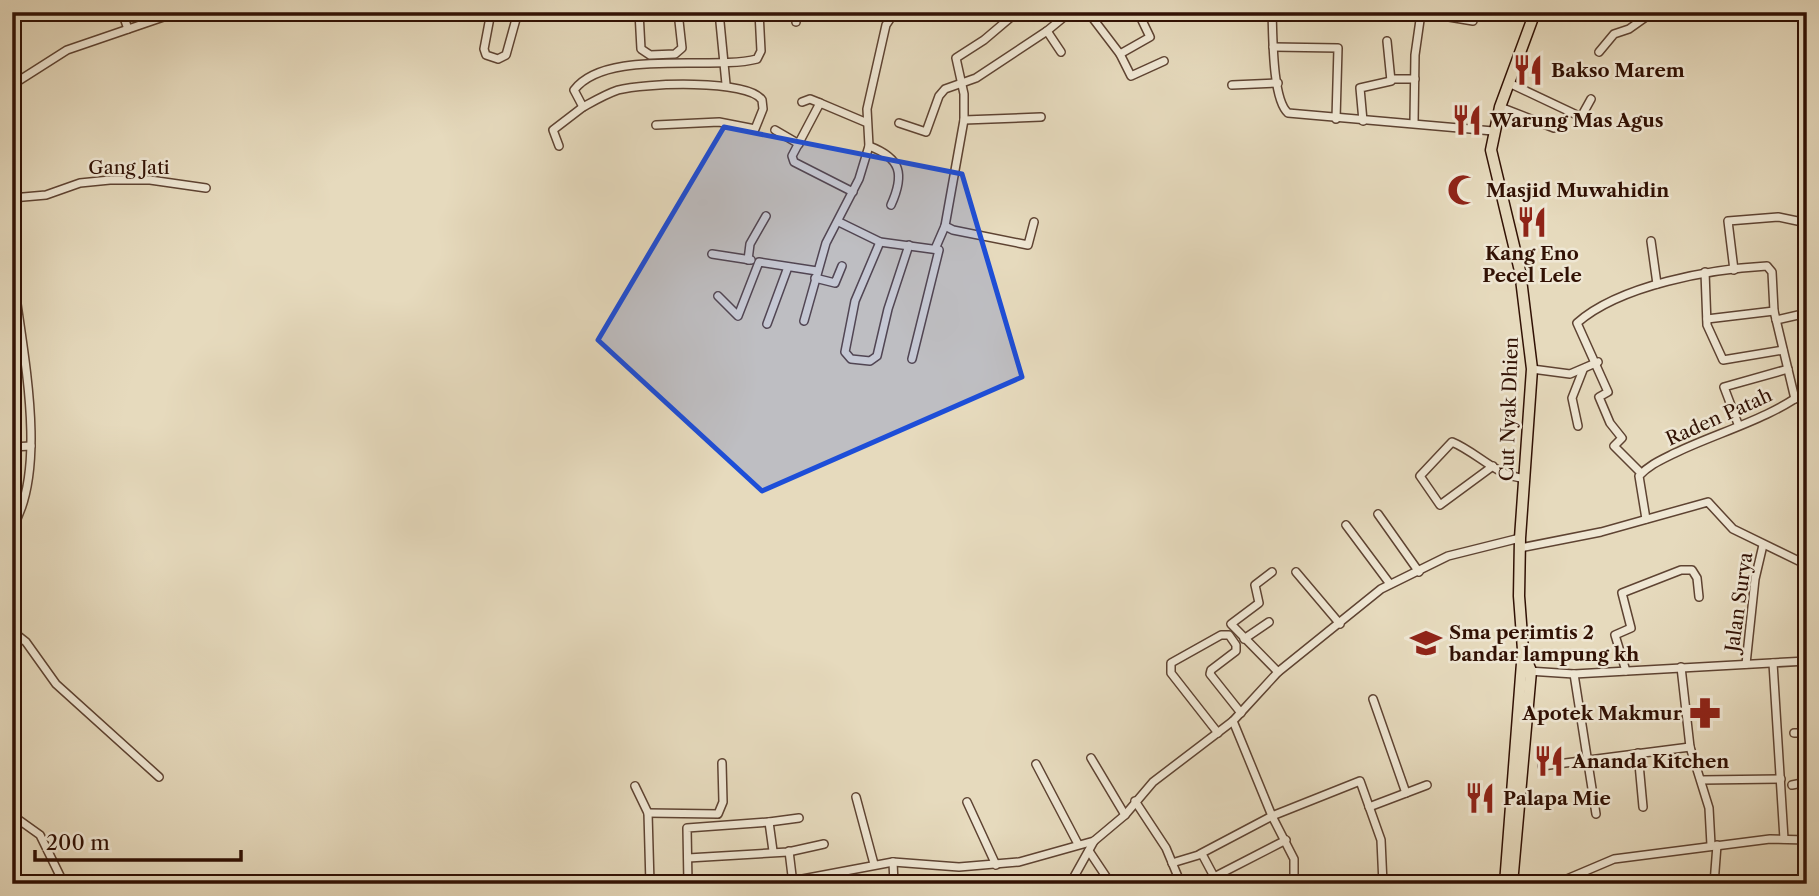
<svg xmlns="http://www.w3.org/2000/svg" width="1819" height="896" font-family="'Libre Caslon Text',serif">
<rect width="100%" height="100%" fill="#e6dabd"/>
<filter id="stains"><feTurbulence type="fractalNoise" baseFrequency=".00286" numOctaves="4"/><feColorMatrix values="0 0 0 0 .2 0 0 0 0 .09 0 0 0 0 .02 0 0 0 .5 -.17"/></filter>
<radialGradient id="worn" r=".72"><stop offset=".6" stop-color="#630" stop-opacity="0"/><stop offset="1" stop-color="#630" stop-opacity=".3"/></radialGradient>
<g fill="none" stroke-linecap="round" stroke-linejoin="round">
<defs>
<g id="minor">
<path d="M 122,12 L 128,29"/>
<path d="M 491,12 L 484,49 L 486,55 L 498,59 L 506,55 L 518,12"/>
<path d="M 639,12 L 641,49 L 650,55 L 675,54 L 682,48 L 678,12"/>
<path d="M 719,12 L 726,84"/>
<path d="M 796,12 L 796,22"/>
<path d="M 912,12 L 937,12"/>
<path d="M 1017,12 L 984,40 L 956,58 L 964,94 L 964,120 L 945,226 L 953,230 L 1028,245 L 1034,222"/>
<path d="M 1088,12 L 1120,54 L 1150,37 L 1138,12"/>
<path d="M 1272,12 C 1273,34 1272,99 1288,113 L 1493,131"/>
<path d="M 1419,12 L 1473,21"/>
<path d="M 1047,31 L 1061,52"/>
<path d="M 1273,47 L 1338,48 L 1336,119"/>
<path d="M 1599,52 L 1614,34 L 1629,29 L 1653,12"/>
<path d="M 1120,54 L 1131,76 L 1164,61"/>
<path d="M 1391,79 L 1415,79"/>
<path d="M 1509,83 L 1581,117 L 1591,99"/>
<path d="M 12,85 L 67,50 L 178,12"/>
<path d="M 1232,85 L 1278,83"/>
<path d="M 802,102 L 810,99 L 820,103"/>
<path d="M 1500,107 L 1554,128"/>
<path d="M 964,120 L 1041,117"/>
<path d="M 1363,121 L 1360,88 L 1391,81 L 1387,41"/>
<path d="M 1414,122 L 1415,55 L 1421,13"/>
<path d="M 899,123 L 926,132 L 939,96 L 945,89 L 976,78 L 1047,31 L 1070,12"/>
<path d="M 656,125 L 719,122 L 755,129 L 763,109 L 762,100 C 748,79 643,83 618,90 C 606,94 594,101 583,107 L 574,90 C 606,48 711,71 757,59 L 761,51 L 759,12"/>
<path d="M 775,130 L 799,144"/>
<path d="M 559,146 L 553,130 L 583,107"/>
<path d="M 869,146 C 901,158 905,174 891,205"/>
<path d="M 853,192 L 794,162 L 792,156 L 820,103 L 865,122"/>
<path d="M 12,198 L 46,195 L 80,183 L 110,180 L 150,180 L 206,188"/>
<path d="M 839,222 L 880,242 L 939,250 L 912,359"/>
<path d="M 1651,241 L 1657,284"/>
<path d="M 880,242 L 855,301 L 845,352 L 851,359 L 870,361 L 877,356 L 888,309 L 909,245"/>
<path d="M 935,249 L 945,226"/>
<path d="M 712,254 L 751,260"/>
<path d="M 748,260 L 750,244 L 766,216"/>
<path d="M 12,265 C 19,337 51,465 12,528"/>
<path d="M 1734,270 L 1728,221 L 1778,217 L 1807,223"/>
<path d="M 1705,272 L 1707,325 L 1723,360 L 1783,350"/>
<path d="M 815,278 L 835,283 L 842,266"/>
<path d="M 718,296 L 738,316 L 759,262 L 817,271"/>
<path d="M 1802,314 L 1807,331"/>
<path d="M 1707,319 L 1774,311"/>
<path d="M 1776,320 L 1807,313"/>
<path d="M 804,321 L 826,243 L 859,179 L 869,146 L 867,109 L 886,25 L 892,16 L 902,12"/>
<path d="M 767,324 L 788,267"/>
<path d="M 1532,369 L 1570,374 L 1598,362"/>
<path d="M 1738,424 L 1724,387 L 1788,369"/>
<path d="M 1578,426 L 1572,398 L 1583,370"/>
<path d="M 12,447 L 31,446"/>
<path d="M 1493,466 L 1440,505 L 1420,476 L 1452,442 C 1477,452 1498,478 1525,478"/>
<path d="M 1641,473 L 1614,446 L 1622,438 L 1610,423 L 1599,397 L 1608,392 L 1577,323 C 1620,285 1711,269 1767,266 L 1772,272 L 1774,311 L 1795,399"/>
<path d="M 1378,514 L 1419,572"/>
<path d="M 1646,519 L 1639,476 C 1649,465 1661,460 1675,453 C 1716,433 1772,418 1807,390"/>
<path d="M 1346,525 L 1390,584"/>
<path d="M 1520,548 L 1601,532 L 1708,502 L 1733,529 L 1807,565"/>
<path d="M 1272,572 L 1255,585 L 1259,603 L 1231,624 L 1278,672"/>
<path d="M 1296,572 L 1340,624"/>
<path d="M 12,631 L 26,642 L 56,684 L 159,777"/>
<path d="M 1244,639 L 1269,622"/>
<path d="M 1773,663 L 1784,839"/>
<path d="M 1746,664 L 1755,579 L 1763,545"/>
<path d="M 1681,667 L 1690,747 L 1709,808 L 1711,845"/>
<path d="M 1528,671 L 1574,674 L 1807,661"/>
<path d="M 1626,671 L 1615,635 L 1631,628 L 1622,593 L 1681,570 L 1692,570 L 1697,578 L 1699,597"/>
<path d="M 1574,674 L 1596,814"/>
<path d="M 1373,699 L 1406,793"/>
<path d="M 1233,721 L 1272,816 L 1294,859 L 1294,884"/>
<path d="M 1218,733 L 1171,673 L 1171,663 L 1221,635 L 1229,635 L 1236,645 L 1236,651 L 1211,670 L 1210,674 L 1241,713"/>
<path d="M 1794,733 L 1807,733"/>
<path d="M 1638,753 L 1643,807"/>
<path d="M 1091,758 L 1125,815"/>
<path d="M 1036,764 L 1078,844"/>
<path d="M 1542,766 L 1690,747"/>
<path d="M 1701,780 L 1781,779"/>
<path d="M 1792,785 L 1807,782"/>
<path d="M 635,786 L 648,813 L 650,884"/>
<path d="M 856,797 L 874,864"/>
<path d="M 1135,801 L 1166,848 L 1181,884"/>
<path d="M 967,802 L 996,865"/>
<path d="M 1369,807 L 1427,785"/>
<path d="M 648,813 L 718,814 L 723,802 L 722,763"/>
<path d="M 12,815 L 40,835 L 64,884"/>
<path d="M 769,822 L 799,818"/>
<path d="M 789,851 L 793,884"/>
<path d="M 1089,851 L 1111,884"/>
<path d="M 1200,854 L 1272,816 L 1360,781 L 1381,840 L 1383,884"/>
<path d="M 688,858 L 788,852 L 824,844"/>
<path d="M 893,862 L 894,884"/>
<path d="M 1172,863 L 1202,854 L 1218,884"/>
<path d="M 1214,877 L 1286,840"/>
<path d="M 688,884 L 687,828 L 769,822 L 773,851"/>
<path d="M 776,884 L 893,862 L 959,867 L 1019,862 L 1094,841 L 1125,815 L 1153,782 L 1233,721 L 1278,672 L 1381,589 L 1448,556 L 1520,538"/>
<path d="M 1070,884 L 1094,841"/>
<path d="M 1555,884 L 1614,859 L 1770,839 L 1807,840"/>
<path d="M 1714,884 L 1717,845"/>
</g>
<g id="major">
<path d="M 1505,884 L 1523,650 L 1519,596 L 1520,538 L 1532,369 L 1520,271 L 1491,150 L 1500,107 L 1535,12"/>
<path d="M 1512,884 L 1531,671 L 1524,654"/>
</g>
</defs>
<use href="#minor" stroke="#5e4332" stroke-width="10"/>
<use href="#major" stroke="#311104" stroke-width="13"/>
<use href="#minor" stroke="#efe7d4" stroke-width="7"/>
<use href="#major" stroke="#e6dabd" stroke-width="10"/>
</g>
<path fill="#1d4ed8" fill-opacity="0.2" stroke="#1d4ed8" stroke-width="5" stroke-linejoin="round" d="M 724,127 L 962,174 L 1022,377 L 762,491 L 598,340 Z"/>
<defs>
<symbol id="restaurant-bare" viewBox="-9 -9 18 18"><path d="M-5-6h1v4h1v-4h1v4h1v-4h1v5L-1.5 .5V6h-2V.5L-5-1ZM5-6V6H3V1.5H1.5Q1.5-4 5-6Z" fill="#8f2418" stroke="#efe7d4" stroke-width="2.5" paint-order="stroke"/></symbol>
<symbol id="mosque-bare" viewBox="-9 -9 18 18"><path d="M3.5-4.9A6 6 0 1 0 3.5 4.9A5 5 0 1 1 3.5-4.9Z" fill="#8f2418" stroke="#efe7d4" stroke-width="2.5" paint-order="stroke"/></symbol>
<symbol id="school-bare" viewBox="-9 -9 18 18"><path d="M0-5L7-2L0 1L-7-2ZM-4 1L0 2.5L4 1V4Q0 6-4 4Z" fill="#8f2418" stroke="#efe7d4" stroke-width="2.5" paint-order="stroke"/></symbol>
<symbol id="pharmacy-bare" viewBox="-9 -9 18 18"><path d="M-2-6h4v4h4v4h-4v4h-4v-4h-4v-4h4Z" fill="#8f2418" stroke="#efe7d4" stroke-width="2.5" paint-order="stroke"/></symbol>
</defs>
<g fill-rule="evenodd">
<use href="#restaurant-bare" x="1506" y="48" width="44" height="44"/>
<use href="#restaurant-bare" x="1445" y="98" width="44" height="44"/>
<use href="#mosque-bare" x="1441" y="168" width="44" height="44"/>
<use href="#restaurant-bare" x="1510" y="200" width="44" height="44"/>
<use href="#school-bare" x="1404" y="621" width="44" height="44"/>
<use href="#pharmacy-bare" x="1683" y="691" width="44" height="44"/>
<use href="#restaurant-bare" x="1527" y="739" width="44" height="44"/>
<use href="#restaurant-bare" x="1458" y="776" width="44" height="44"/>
</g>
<g text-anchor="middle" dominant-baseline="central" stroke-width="5" stroke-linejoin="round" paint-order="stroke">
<g font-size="19" font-weight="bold" fill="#311104" stroke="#efe7d4" text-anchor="start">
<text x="1551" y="70">Bakso Marem</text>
<text x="1490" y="120">Warung Mas Agus</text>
<text x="1486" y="190">Masjid Muwahidin</text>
<text x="1532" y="253" text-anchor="middle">Kang Eno<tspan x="1532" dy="22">Pecel Lele</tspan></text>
<text x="1449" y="632">Sma perimtis 2<tspan x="1449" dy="22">bandar lampung kh</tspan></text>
<text x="1682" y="713" text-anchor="end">Apotek Makmur</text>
<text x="1572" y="761">Ananda Kitchen</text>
<text x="1503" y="798">Palapa Mie</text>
</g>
<g font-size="19" fill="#311104" stroke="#efe7d4">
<text x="129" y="167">Gang Jati</text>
<text transform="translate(1509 409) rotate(-88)">Cut Nyak Dhien</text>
<text transform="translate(1719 417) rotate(-24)">Raden Patah</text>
<text transform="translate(1739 602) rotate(-82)">Jalan Surya</text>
</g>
</g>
<rect width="1819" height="896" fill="none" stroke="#e6dabd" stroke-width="42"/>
<rect x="14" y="14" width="1791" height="868" fill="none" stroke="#311104" stroke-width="3.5"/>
<rect x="21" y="21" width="1777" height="854" fill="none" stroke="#311104" stroke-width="2"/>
<path d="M35 850v10h206v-10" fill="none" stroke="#311104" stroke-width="3.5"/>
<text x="46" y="850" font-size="21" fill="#311104" stroke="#efe7d4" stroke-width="5" paint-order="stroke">200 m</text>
<rect width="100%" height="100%" filter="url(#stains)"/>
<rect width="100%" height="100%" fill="url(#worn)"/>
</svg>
